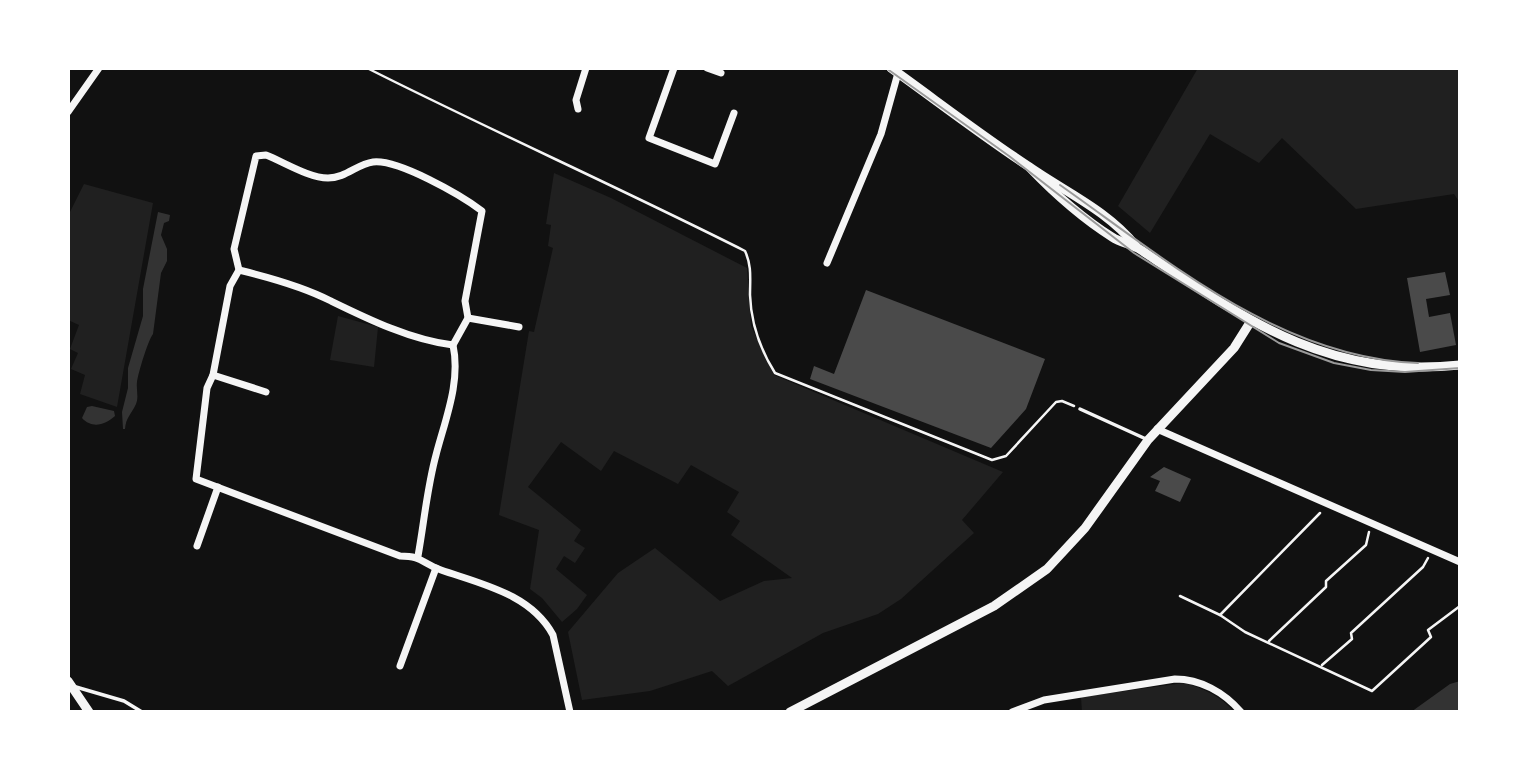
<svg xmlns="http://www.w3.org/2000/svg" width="1528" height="780" font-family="'Asap Condensed',sans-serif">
<rect width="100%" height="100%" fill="#111"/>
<g fill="#202020">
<path d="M 1198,68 L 1460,68 L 1460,203 L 1454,194 L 1356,209 L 1282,138 L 1259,163 L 1210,134 L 1150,233 L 1118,206 Z"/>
<path d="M 554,173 L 611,198 L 747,268 L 751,326 L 774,375 L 1003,472 L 962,520 L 974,533 L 901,599 L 878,614 L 823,633 L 728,686 L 712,671 L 650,691 L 582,700 L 568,632 L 618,573 L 655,548 L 720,601 L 764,581 L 792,578 L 731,535 L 740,521 L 727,512 L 739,492 L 691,465 L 678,484 L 614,451 L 601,471 L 561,442 L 528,487 L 581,530 L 574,541 L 585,548 L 575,563 L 564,556 L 556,569 L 587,595 L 577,609 L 562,622 L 542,598 L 530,589 L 539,530 L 499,515 L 529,331 L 534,332 L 553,248 L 548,246 L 551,225 L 546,224 Z"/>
<path d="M 84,184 L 153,203 L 117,407 L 80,394 L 85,375 L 71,369 L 78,353 L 70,349 L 79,325 L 68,320 L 68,216 Z"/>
<path d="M 338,316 L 378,327 L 374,367 L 330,360 Z"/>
<path d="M 1184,683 C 1203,688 1222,697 1234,712 L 1082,712 L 1081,697 Z"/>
</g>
<g fill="#333">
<path d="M 158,212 L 170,215 L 169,221 L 164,223 L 161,235 L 167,249 L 167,261 L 161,273 L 153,334 C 148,340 138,374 137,382 C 136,389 139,397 136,404 C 131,415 126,417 125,429 L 123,429 L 122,412 L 128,388 L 128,368 L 143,316 L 143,289 Z"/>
<path d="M 92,406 L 114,411 L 115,416 C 105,425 92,429 82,418 L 87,407 Z"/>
<path d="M 1460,681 L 1460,712 L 1411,712 L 1450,684 Z"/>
</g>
<g fill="#4a4a4a">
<path d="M 1445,272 L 1450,295 L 1426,299 L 1429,317 L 1450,313 L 1456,345 L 1420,352 L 1407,278 Z"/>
<path d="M 866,290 L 1045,359 L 1026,409 L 991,448 L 810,379 L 814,366 L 834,374 Z"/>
<path d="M 1164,467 L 1191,479 L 1180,502 L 1155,491 L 1160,481 L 1150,477 Z"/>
</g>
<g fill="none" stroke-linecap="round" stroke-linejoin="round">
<g stroke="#f5f5f5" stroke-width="2.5">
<path d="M 367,68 C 492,131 620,188 745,251 C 752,266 750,279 750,295 C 751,324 760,349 775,373 L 992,460 L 1006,456 L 1056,402 L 1062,401 L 1074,406"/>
<path d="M 1180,596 L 1220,615 L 1245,632 L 1372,691 L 1431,637 L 1428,630 L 1460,606"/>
<path d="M 1220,615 L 1320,513"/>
<path d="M 1269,641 L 1326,587 L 1326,581 L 1366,545 L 1369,532"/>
<path d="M 1322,665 L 1352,639 L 1351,633 L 1423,567 L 1428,558"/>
</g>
<g stroke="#f5f5f5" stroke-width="3.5">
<path d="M 1080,409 L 1146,439"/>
<path d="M 76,687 L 124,701 L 142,712"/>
</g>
<g stroke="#f5f5f5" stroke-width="7">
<path d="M 674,68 L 649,138 L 715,164 L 734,113"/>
<path d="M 707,68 L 721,73"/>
<path d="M 578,109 L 576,100 L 586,68"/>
<path d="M 68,112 L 99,68"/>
<path d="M 827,263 L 881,134 L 898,73"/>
<path d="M 239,270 C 268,277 304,287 331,301 C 368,319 411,340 453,345"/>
<path d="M 468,318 L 519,327"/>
<path d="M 213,375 L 266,392"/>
<path d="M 1157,429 L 1460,562"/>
<path d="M 197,546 L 218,487"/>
<path d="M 418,556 C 424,523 427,488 436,455 C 445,420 461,382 453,345 L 468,318 L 465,301 L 482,211 C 461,195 398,159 373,162 C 357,164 346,178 328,178 C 309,178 284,162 266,155 L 256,156 L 234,249 L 239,270 L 230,286 L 213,375 L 207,388 L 196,479 L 400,556 C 423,556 421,563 441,570 C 481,584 531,594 553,635 L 570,712"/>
<path d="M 400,666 L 436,568"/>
<path d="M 1012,712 L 1044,700 L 1175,679 C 1200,679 1224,692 1241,712"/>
</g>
<g stroke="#f5f5f5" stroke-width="9">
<path d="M 891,68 C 937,101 981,135 1028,166 C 1065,192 1107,210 1136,246"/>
<path d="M 1030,168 C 1054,193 1082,218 1112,237 C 1121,243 1132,244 1141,250 C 1246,320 1326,379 1460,365"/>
<path d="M 68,681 L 89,712"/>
<path d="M 790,712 L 994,606 L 1047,569 L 1085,528 L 1148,440 L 1234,348 L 1251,321"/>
</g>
<g stroke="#9a9a9a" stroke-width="2">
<path d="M 886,68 L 1009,156 L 1134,253 L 1279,343 L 1334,363 L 1371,370 L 1405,372 L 1460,368"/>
<path d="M 1060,185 C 1168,261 1281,358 1418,363"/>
</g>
</g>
<rect width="1528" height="780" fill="none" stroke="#ffffff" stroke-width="140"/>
</svg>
